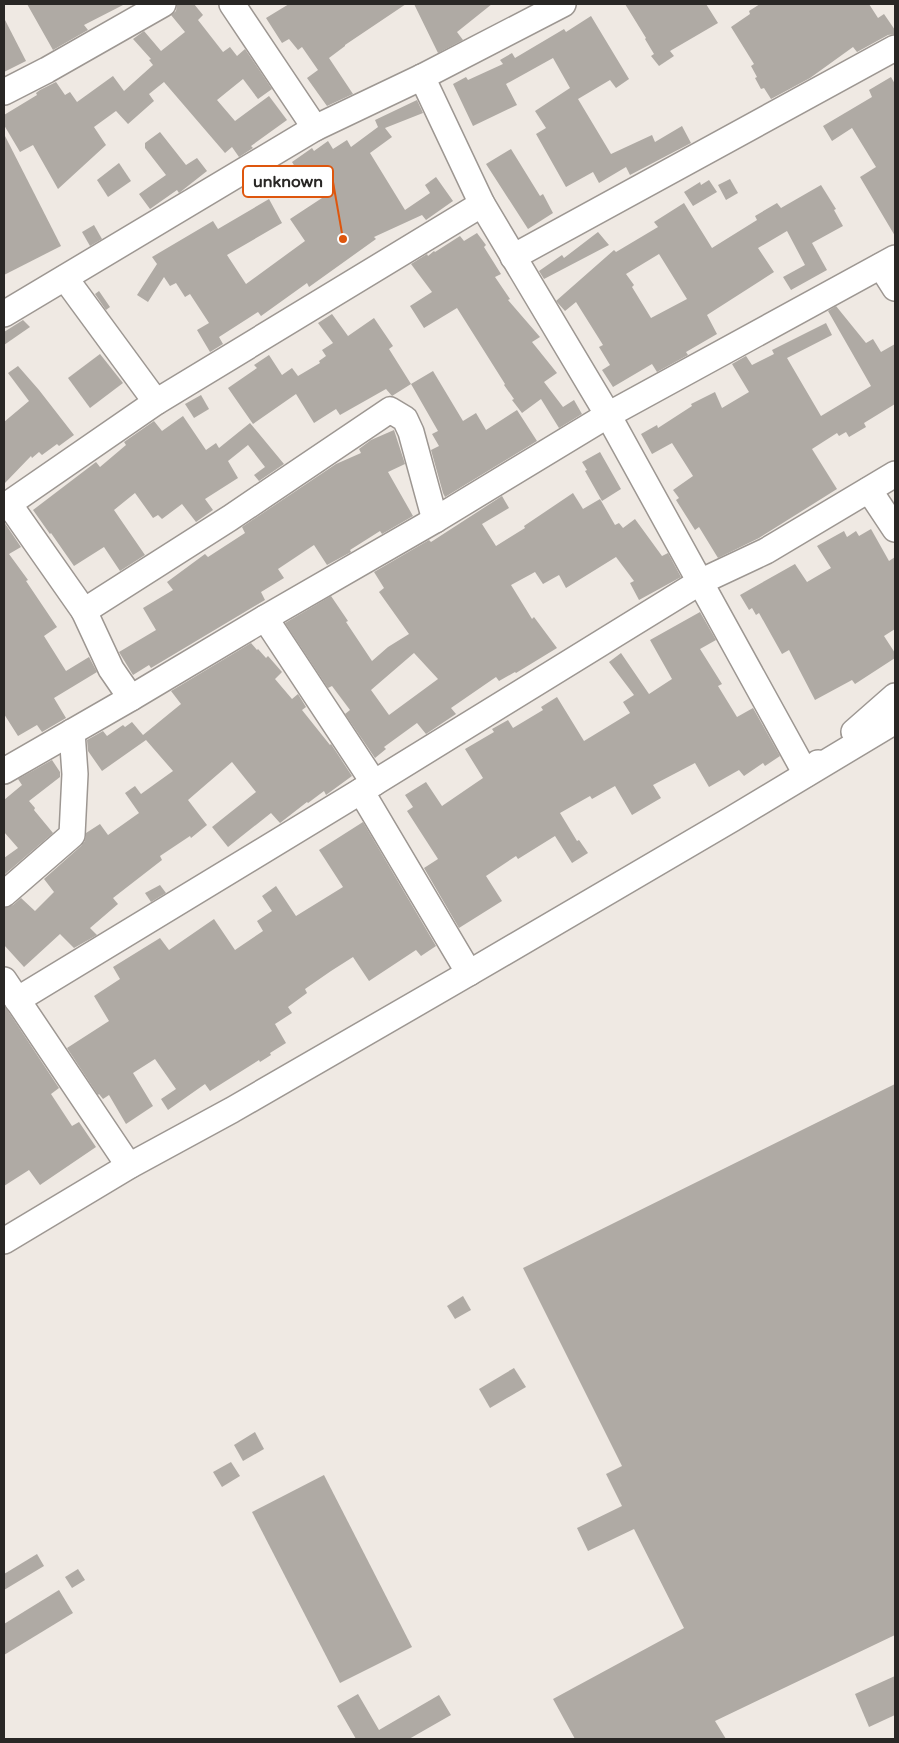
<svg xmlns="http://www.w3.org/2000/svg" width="899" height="1743" font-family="'Varela Round',sans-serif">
<rect width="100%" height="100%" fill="#efe9e3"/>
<g fill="#afaaa4" fill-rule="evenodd">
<path d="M 27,4 L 125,4 L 84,25 L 88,30 L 53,50 Z"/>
<path d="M 177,4 L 194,4 L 203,15 L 198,20 L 223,52 L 230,47 L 237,56 L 245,49 L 272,89 L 258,99 L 243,79 L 217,100 L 235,121 L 269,96 L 287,120 L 251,146 L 253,148 L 239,157 L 232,147 L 225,153 L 164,82 L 149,94 L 154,101 L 128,124 L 116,111 L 94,127 L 106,145 L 58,189 L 33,145 L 20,152 L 4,125 L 4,115 L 37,95 L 36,93 L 40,90 L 56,82 L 65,95 L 70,92 L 77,102 L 113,76 L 124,91 L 153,65 L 149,60 L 151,59 L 133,39 L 144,31 L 161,51 L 185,32 L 171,15 L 176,11 Z"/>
<path d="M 289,4 L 406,4 L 345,45 L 345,46 L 329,58 L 353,94 L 327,106 L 307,78 L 318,70 L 302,47 L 298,50 L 289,39 L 282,43 L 266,18 Z"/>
<path d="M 414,4 L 492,4 L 457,32 L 463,40 L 438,53 Z"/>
<path d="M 625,4 L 706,4 L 718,23 L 670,51 L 674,56 L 659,66 L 651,56 L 654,54 L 645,39 L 646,38 Z"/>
<path d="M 760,4 L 869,4 L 878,18 L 884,14 L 895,30 L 895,34 L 888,35 L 857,52 L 853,47 L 810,78 L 771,99 L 764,88 L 761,89 L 755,78 L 757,77 L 751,66 L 754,64 L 731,27 L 750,14 L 749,11 Z"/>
<path d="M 591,16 L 629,79 L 616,88 L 610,80 L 578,99 L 611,154 L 652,135 L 655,142 L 682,126 L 691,143 L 630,175 L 626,167 L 599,183 L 593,172 L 566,187 L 536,134 L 546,128 L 535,111 L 570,88 L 553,58 L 506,84 L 517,105 L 473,126 L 453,84 L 466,77 L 468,80 L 503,64 L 500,60 L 512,53 L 515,58 L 564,29 L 566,32 Z"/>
<path d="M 4,18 L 26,61 L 4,72 Z"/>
<path d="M 891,77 L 895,84 L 895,236 L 860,177 L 876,167 L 852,128 L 832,141 L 823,126 L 872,97 L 869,90 Z"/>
<path d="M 417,100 L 423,113 L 385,128 L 392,137 L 370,153 L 405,210 L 430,193 L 425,185 L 436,177 L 453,201 L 426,220 L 422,215 L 374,237 L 376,239 L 309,287 L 307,283 L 261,316 L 258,312 L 219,337 L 223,344 L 210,352 L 197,330 L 209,323 L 190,294 L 185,297 L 176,283 L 170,286 L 164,277 L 148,302 L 137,295 L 157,264 L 152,257 L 213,221 L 218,229 L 269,199 L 282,223 L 227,255 L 246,284 L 305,241 L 290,219 L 322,198 L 304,172 L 300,175 L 292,162 L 312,148 L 314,151 L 328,141 L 333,149 L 347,140 L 351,147 L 378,127 L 375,120 Z"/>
<path d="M 160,132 L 186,165 L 197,158 L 207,171 L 179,193 L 177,190 L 150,209 L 139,194 L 166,175 L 145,148 L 145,143 Z"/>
<path d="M 4,134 L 61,246 L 4,275 Z"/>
<path d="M 511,149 L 540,196 L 543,194 L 553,213 L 528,229 L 486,164 Z"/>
<path d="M 119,163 L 131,181 L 108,197 L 97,180 Z"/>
<path d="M 730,179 L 738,193 L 726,200 L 718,185 Z"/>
<path d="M 709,180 L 717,192 L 693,206 L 684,192 L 700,182 L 701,185 Z"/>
<path d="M 821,185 L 836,209 L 834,210 L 843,226 L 812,243 L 827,270 L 791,290 L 783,277 L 805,265 L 787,231 L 758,248 L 774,272 L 707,315 L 717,334 L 686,352 L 688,355 L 657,372 L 652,364 L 613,387 L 602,370 L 610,365 L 599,347 L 603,345 L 576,302 L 565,311 L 556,301 L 614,250 L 616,252 L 658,227 L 654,222 L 684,203 L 712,248 L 757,220 L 755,216 L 777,203 L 781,208 ZM 659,254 L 687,299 L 651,318 L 632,287 L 634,285 L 626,274 Z"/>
<path d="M 94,225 L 102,239 L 90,246 L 82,232 Z"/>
<path d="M 598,232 L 609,245 L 544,279 L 539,271 L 562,255 L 564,258 Z"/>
<path d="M 477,233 L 486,245 L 484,247 L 501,274 L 495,277 L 510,299 L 508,300 L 540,337 L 532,342 L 557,373 L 544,382 L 563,407 L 574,400 L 582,414 L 559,428 L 541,399 L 522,413 L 512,400 L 514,399 L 504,385 L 505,384 L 457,308 L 424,328 L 410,306 L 432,292 L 411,264 L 427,254 L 428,256 L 434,251 L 435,252 L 460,236 L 464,241 Z"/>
<path d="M 99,291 L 110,307 L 106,310 L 95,294 Z"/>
<path d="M 836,306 L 866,343 L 873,339 L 881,352 L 895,344 L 895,404 L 864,423 L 866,427 L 849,437 L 846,432 L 839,436 L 837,433 L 812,449 L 837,489 L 759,538 L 718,558 L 699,527 L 695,530 L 676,500 L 679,498 L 673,490 L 693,476 L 672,443 L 652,454 L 641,434 L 657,425 L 658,428 L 692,406 L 691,404 L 715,392 L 722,408 L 749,392 L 732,364 L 746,356 L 752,365 L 774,354 L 772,350 L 826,323 L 832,335 L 787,358 L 821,416 L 871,386 L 828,311 Z"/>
<path d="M 332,314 L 348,336 L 374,318 L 393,346 L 389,349 L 411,384 L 392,396 L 386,389 L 340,415 L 336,409 L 314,423 L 296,394 L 253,424 L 228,388 L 257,368 L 254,365 L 269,355 L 282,375 L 292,368 L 298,376 L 320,363 L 319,361 L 326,356 L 322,350 L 333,343 L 318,323 Z"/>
<path d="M 23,320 L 30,327 L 4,345 L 4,332 Z"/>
<path d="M 100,354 L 123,383 L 90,408 L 68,378 Z"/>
<path d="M 18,366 L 39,390 L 74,435 L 59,446 L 57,444 L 42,455 L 39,452 L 32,458 L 31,456 L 4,484 L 4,422 L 29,401 L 8,373 Z"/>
<path d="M 433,371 L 463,421 L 476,413 L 486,430 L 517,410 L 537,441 L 445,497 L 443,493 L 431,450 L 439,446 L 432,434 L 438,431 L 411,384 Z"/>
<path d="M 201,395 L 209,409 L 194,418 L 185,404 Z"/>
<path d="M 183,416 L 206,450 L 216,443 L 219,448 L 250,423 L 284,464 L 259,481 L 254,475 L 265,467 L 248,445 L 228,461 L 238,478 L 205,499 L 213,510 L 196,522 L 182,504 L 162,519 L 158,515 L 153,518 L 135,493 L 114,510 L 145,555 L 120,571 L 104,547 L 74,566 L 51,533 L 50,534 L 33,510 L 96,462 L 100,467 L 126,445 L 124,442 L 154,421 L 162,431 Z"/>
<path d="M 394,430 L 405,464 L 388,472 L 413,516 L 382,534 L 380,531 L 350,550 L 351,552 L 327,565 L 314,545 L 278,569 L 284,578 L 261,592 L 265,600 L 151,668 L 149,665 L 133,675 L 119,652 L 156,630 L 143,608 L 173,590 L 167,582 L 205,554 L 208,557 L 245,533 L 242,527 L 336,464 L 361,453 L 359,449 L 371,440 Z"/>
<path d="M 600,452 L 621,489 L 602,501 L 585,471 L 587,470 L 582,462 Z"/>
<path d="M 573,493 L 583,509 L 600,499 L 615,525 L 619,523 L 623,528 L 635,519 L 662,556 L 668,553 L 681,577 L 639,600 L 630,583 L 634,581 L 616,557 L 566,588 L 559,575 L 543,584 L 535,572 L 511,585 L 532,619 L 534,617 L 557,648 L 516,673 L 515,672 L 499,681 L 496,677 L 451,708 L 456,714 L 426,734 L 417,723 L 384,747 L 386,749 L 375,758 L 345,714 L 350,710 L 332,686 L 328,688 L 285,623 L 331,596 L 348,621 L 346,622 L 372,661 L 388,647 L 409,634 L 379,592 L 384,588 L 374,572 L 429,540 L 431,542 L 502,496 L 509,508 L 482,524 L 496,546 L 525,528 L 524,526 ZM 414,653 L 438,679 L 389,715 L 371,690 Z"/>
<path d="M 4,522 L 21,547 L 9,554 L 28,580 L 26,581 L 57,627 L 44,636 L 66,671 L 89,657 L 97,672 L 54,698 L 66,718 L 42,732 L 37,725 L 18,736 L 4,714 Z"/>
<path d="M 871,529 L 889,561 L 895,557 L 895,629 L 884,636 L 895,653 L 895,658 L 855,684 L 852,680 L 815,700 L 789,650 L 782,654 L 759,613 L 756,615 L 752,608 L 749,610 L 740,595 L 795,564 L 807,582 L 831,568 L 817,546 L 844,531 L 847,537 L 856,531 L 859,536 Z"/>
<path d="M 700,612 L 716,640 L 700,649 L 722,684 L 718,686 L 737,717 L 753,708 L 780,756 L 765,766 L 763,763 L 744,776 L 739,770 L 709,787 L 695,763 L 653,785 L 661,798 L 632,815 L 615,786 L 592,799 L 590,796 L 560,813 L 577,841 L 579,840 L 588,853 L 572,863 L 555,836 L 518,859 L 516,856 L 486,876 L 502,901 L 459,928 L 424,868 L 438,859 L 407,811 L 413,807 L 405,795 L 426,782 L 442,806 L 483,778 L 465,749 L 494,732 L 492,729 L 508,720 L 513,728 L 543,710 L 541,707 L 557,697 L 584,741 L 630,713 L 623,702 L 634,695 L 609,662 L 621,653 L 649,694 L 672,679 L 650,640 Z"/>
<path d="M 251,643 L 257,650 L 258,649 L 266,658 L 268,656 L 282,672 L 275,679 L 292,699 L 298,694 L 306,707 L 302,710 L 330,745 L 331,744 L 352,776 L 326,795 L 324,791 L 308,803 L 307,802 L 280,823 L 271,813 L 228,847 L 212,827 L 256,792 L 232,762 L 188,800 L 207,825 L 191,838 L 190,836 L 160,856 L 162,860 L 113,898 L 118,904 L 90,928 L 97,935 L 74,948 L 60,934 L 24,967 L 4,945 L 4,908 L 13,905 L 21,898 L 35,911 L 54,892 L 44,879 L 81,846 L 85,841 L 86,833 L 100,824 L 108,835 L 139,813 L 125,793 L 135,786 L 141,794 L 173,771 L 146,740 L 102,771 L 88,751 L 87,740 L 103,731 L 107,736 L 123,725 L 125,727 L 132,722 L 143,735 L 181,704 L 171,691 Z"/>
<path d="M 52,760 L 60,772 L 60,777 L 29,801 L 35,808 L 34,810 L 53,833 L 4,875 L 4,858 L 18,848 L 4,832 L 4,800 L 22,785 L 18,779 Z"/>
<path d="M 363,822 L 436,946 L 421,956 L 416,950 L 369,981 L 353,957 L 331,971 L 305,989 L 307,993 L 288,1007 L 292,1013 L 275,1024 L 286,1043 L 270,1053 L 271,1055 L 260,1062 L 259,1060 L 210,1091 L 205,1084 L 168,1110 L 161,1099 L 176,1089 L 155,1059 L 133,1073 L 153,1106 L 126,1124 L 109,1095 L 103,1099 L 99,1094 L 98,1095 L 67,1048 L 109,1021 L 94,996 L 120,979 L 113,967 L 160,938 L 169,950 L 214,919 L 235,950 L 263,931 L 257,921 L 272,911 L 262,896 L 276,886 L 296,916 L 343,887 L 319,850 Z"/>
<path d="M 160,885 L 166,893 L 151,902 L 145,893 Z"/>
<path d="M 4,1005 L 59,1088 L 51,1094 L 72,1126 L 79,1122 L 96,1147 L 40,1185 L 29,1170 L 4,1186 Z"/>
<path d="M 895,1084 L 895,1635 L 715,1721 L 726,1739 L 575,1739 L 553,1699 L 684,1628 L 634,1529 L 588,1551 L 577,1528 L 622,1506 L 606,1474 L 622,1466 L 523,1268 Z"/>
<path d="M 463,1296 L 471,1310 L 455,1319 L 447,1306 Z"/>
<path d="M 514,1368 L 526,1387 L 490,1408 L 479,1389 Z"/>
<path d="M 255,1432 L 264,1449 L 243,1461 L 234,1445 Z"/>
<path d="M 231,1462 L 240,1476 L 222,1487 L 213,1472 Z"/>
<path d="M 324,1475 L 412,1647 L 340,1683 L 252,1512 Z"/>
<path d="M 37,1554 L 44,1566 L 4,1590 L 4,1574 Z"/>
<path d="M 78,1569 L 85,1580 L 72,1588 L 65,1577 Z"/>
<path d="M 59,1590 L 73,1613 L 4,1655 L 4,1624 Z"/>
<path d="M 895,1676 L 895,1715 L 869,1727 L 855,1694 Z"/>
<path d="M 358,1694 L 379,1730 L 439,1695 L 451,1715 L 409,1739 L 356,1739 L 337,1706 Z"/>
</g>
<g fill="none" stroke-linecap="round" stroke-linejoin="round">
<defs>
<g id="minor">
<path d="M 232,4 L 315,128"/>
<path d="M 422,77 L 482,204 L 608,415 L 806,774 L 818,763"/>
<path d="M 4,92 L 47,70 L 163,4"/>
<path d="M 513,257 L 895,48"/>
<path d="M 881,266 L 895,288"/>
<path d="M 65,278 L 156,402"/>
<path d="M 4,314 L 315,128 L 422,77 L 563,4"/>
<path d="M 869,490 L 895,529"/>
<path d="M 9,504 L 84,611"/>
<path d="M 4,507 L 156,402 L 482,204"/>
<path d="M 265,618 L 374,783"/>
<path d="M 131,698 L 111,669 L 84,611 L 230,518 L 390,410 L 405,419 L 411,432 L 435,520"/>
<path d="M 854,732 L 895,696"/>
<path d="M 4,771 L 131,698 L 265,618 L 435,520 L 608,415 L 895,258"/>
<path d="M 361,791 L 469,973"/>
<path d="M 4,894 L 72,835 L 75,774 L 72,732"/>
<path d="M 4,980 L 129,1166"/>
<path d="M 17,1000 L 361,791 L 700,582 L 766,551 L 895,474"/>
<path d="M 4,1241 L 129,1166 L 232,1110 L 469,973 L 732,819 L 895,721"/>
</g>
</defs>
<use href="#minor" stroke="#9d9792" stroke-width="28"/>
<use href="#minor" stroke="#fff" stroke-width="25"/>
</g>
<path fill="none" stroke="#de560d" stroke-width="2" d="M343 239L333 182"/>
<circle fill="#de560d" stroke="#fff" stroke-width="2" cx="343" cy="239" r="5"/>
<rect fill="#fff" stroke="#de560d" stroke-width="2" x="243" y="166" width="90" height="31" rx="5"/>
<g font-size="16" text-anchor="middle" font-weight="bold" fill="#292725">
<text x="288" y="187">unknown</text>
</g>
<rect width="899" height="1743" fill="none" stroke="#292725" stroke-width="10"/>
</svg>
